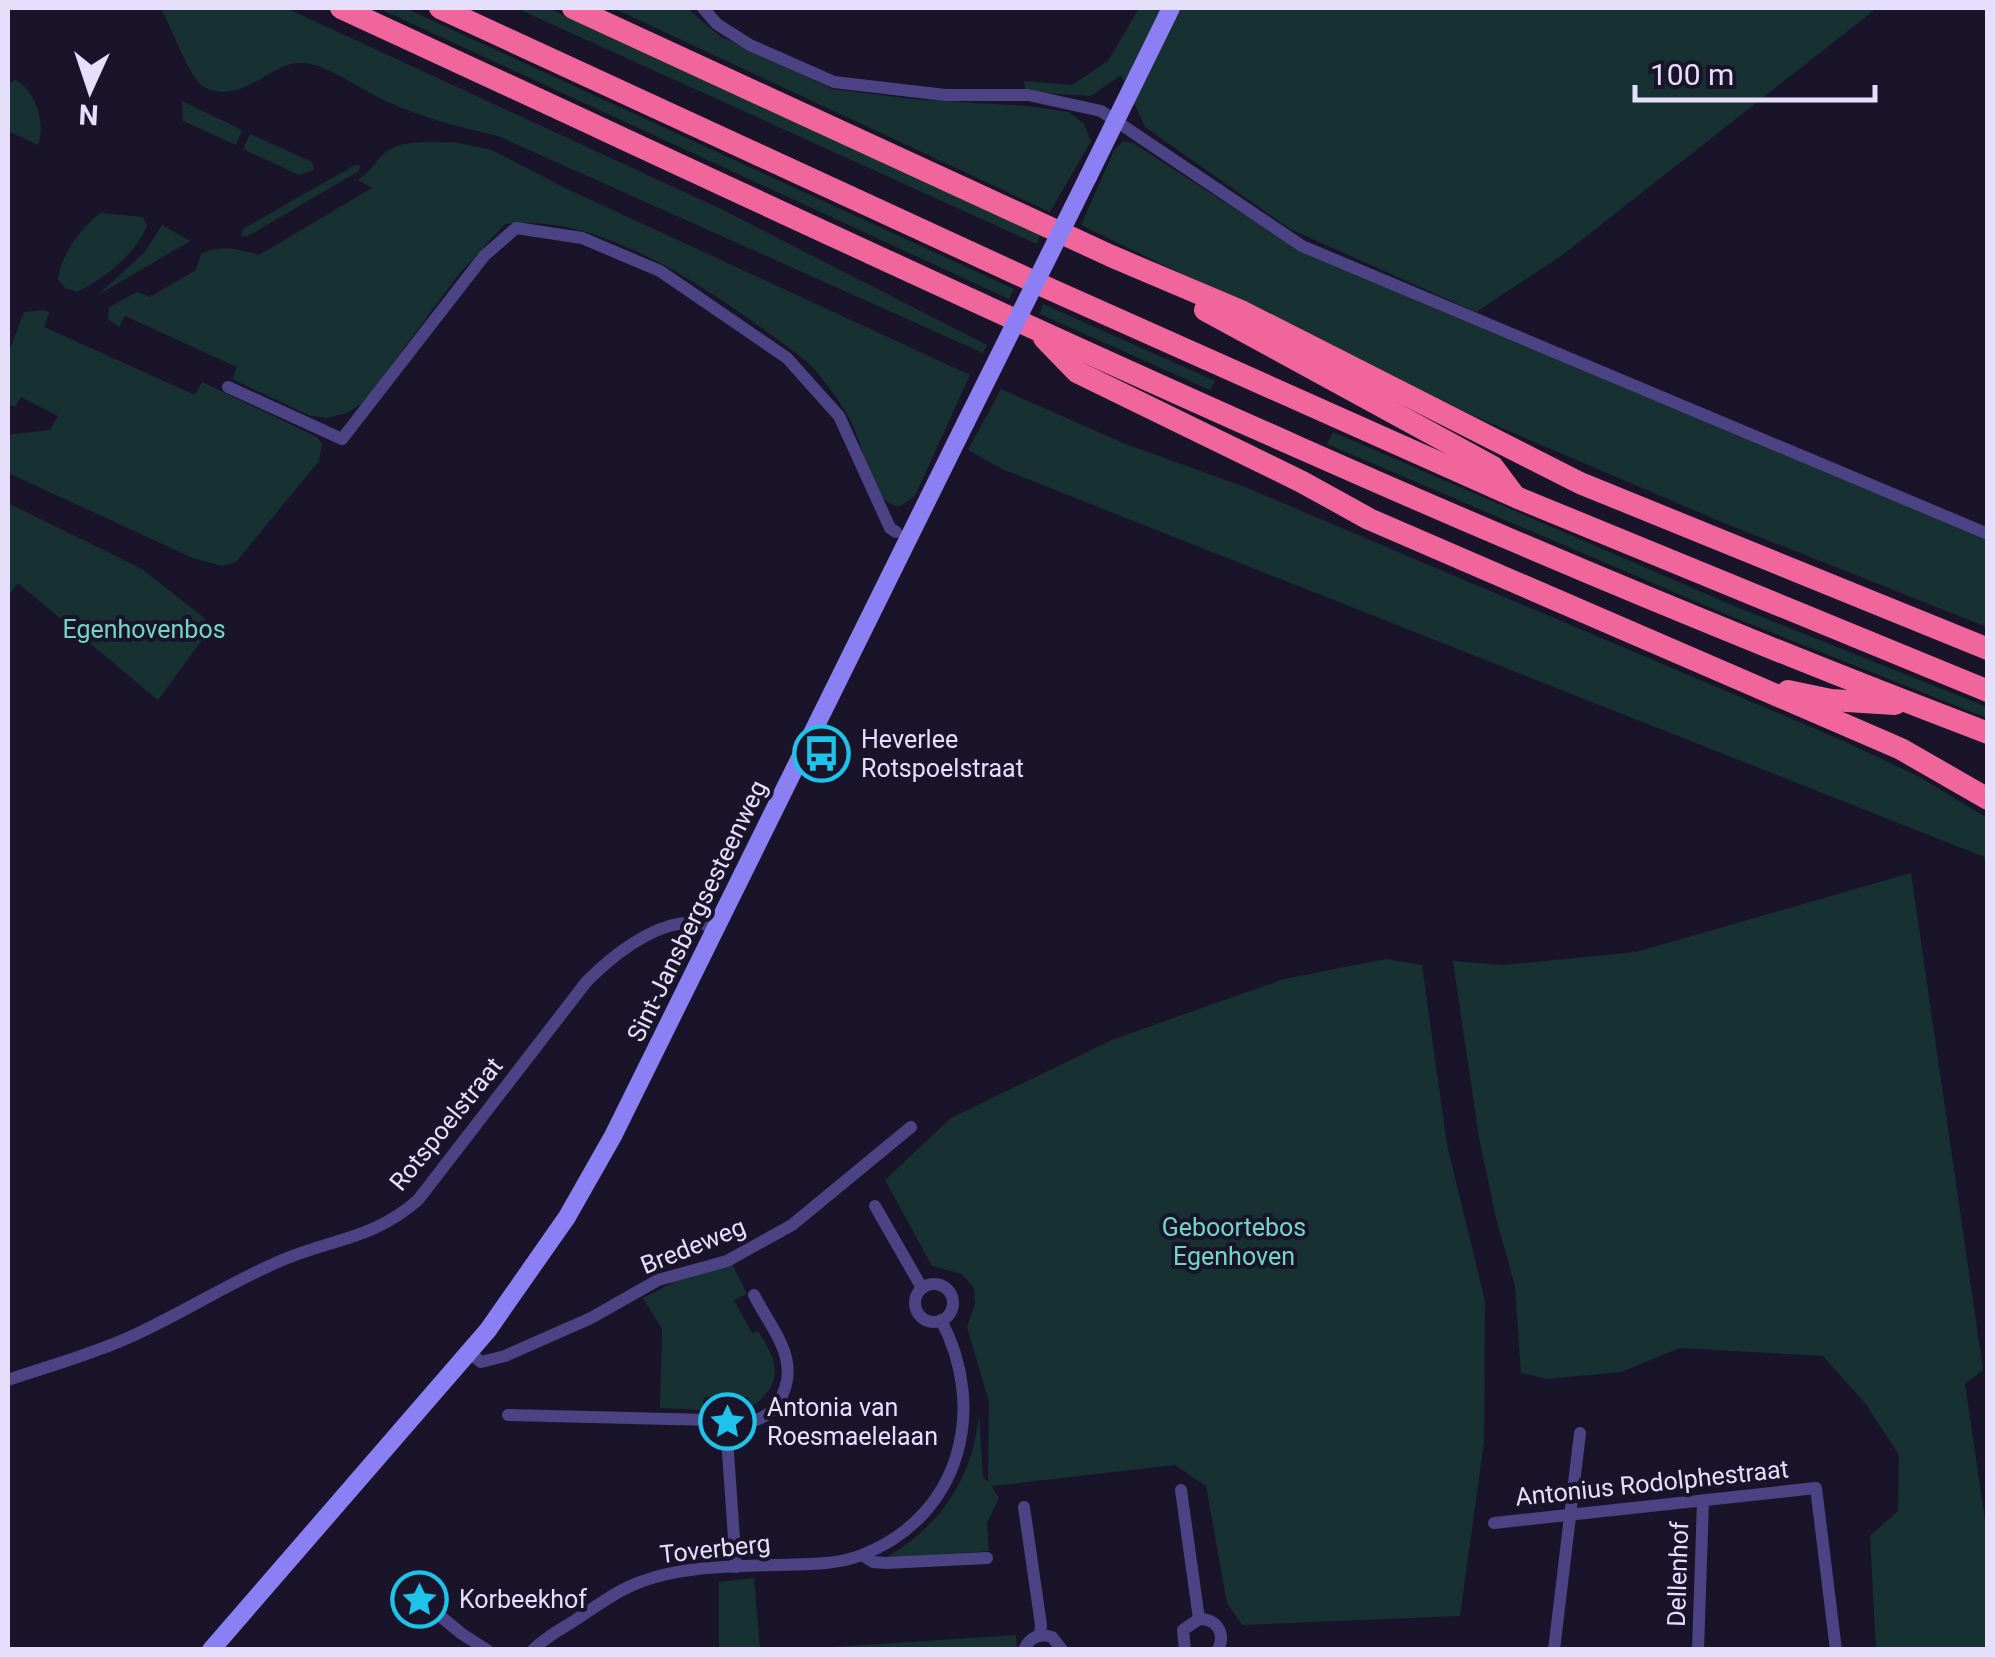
<svg xmlns="http://www.w3.org/2000/svg" width="1995" height="1657" font-family="Roboto,sans-serif">
<rect width="100%" height="100%" fill="#191429"/>
<g fill="#173133">
<path d="M 160,8 L 286,8 L 719,208 L 987,345 L 983,353 L 498,136 C 460,127 423,118 388,102 C 362,91 332,66 304,63 C 272,59 243,107 204,87 C 190,80 171,25 160,8 Z"/>
<path d="M 378,8 L 405,8 L 1014,289 L 1009,299 Z"/>
<path d="M 516,8 L 548,8 L 1040,234 L 1037,244 Z"/>
<path d="M 613,8 L 687,8 L 720,36 L 832,89 L 912,99 L 1028,106 L 1069,112 L 1084,124 L 1091,141 L 1050,212 Z"/>
<path d="M 1139,8 L 1877,8 L 1561,256 L 1476,312 L 1290,229 L 1145,127 L 1121,75 L 1091,96 L 1026,92 L 1024,81 L 1072,85 L 1108,61 Z"/>
<path d="M 15,80 C 36,90 46,125 38,145 L 8,131 L 8,84 Z"/>
<path d="M 182,101 L 242,130 L 236,145 L 183,121 Z"/>
<path d="M 250,134 L 312,162 L 314,170 L 299,175 L 243,149 Z"/>
<path d="M 1123,141 L 1133,143 L 1243,214 L 1987,539 L 1987,627 L 1724,523 L 1476,417 L 1081,225 L 1114,150 Z"/>
<path d="M 453,142 L 492,150 L 565,188 L 970,375 L 915,496 L 899,507 C 869,501 865,450 853,426 C 844,407 832,391 819,375 C 806,357 784,345 767,332 C 697,281 595,213 505,224 L 459,274 L 364,402 L 347,413 L 326,418 L 308,415 L 232,379 L 237,367 L 125,316 L 119,327 L 108,319 L 109,307 L 137,292 L 150,297 L 196,270 L 201,254 C 222,244 237,249 259,255 L 372,188 L 358,180 C 372,171 376,159 387,151 C 404,139 434,143 453,142 Z"/>
<path d="M 355,165 L 360,165 L 359,171 L 248,236 L 241,236 L 243,229 Z"/>
<path d="M 101,213 L 143,217 L 147,226 C 133,257 106,277 77,292 L 65,288 L 58,279 C 60,257 82,225 101,213 Z"/>
<path d="M 162,225 L 190,241 L 98,295 L 145,252 Z"/>
<path d="M 1043,304 L 1215,381 L 1210,390 L 1040,314 Z"/>
<path d="M 45,310 L 49,313 L 44,327 L 195,395 L 202,382 L 317,437 L 322,444 L 319,461 L 236,562 L 222,566 L 193,558 L 8,473 L 8,435 L 50,430 L 58,416 L 21,397 L 15,407 L 8,403 L 8,354 L 24,312 Z"/>
<path d="M 1001,389 L 1123,443 L 1245,487 L 1839,739 L 1918,776 L 1987,818 L 1987,858 L 1002,469 L 968,450 Z"/>
<path d="M 1333,432 L 1727,603 L 1987,707 L 1987,718 L 1723,613 L 1327,444 Z"/>
<path d="M 8,503 L 142,569 L 213,625 L 158,700 L 18,583 L 8,596 Z"/>
<path d="M 1911,873 L 1983,1370 L 1965,1384 L 1987,1534 L 1987,1649 L 1876,1649 L 1870,1536 L 1898,1511 L 1899,1455 L 1865,1403 L 1823,1356 L 1680,1348 L 1621,1372 L 1548,1379 L 1521,1373 L 1515,1286 L 1496,1218 L 1479,1138 L 1453,961 L 1503,965 L 1636,952 Z"/>
<path d="M 1386,959 L 1422,965 L 1447,1145 L 1485,1301 L 1484,1442 L 1460,1616 L 1242,1625 L 1227,1603 L 1206,1486 L 1175,1465 L 991,1486 L 999,1498 L 987,1523 L 989,1551 L 885,1558 C 940,1527 973,1478 979,1414 L 983,1477 L 988,1482 L 989,1402 L 967,1327 L 975,1304 L 974,1288 L 962,1274 L 932,1266 L 885,1180 L 951,1118 L 1114,1039 L 1284,979 Z"/>
<path d="M 732,1264 L 747,1294 L 734,1300 L 752,1333 L 758,1331 C 780,1364 783,1383 751,1408 L 748,1397 L 704,1397 L 702,1410 L 660,1408 L 662,1329 L 643,1298 L 684,1277 Z"/>
<path d="M 754,1578 L 760,1649 L 719,1649 L 719,1582 Z"/>
<path d="M 1016,1635 L 1017,1649 L 803,1649 Z"/>
</g>
<g fill="none" stroke-linecap="round" stroke-linejoin="round">
<g stroke="#4b4384" stroke-width="12">
<path d="M 703,8 L 717,24 L 750,45 L 834,82 L 945,95 L 1028,95 L 1101,111 L 1302,246 L 1988,534"/>
<path d="M 228,387 L 342,439 L 484,256 L 516,228 L 582,238 L 660,271 L 787,358 L 839,416 L 890,528 L 896,532"/>
<path d="M 875,1206 L 922,1288"/>
<circle cx="934" cy="1303" r="19"/>
<path d="M 470,1353 L 481,1362 L 505,1356 L 591,1318 L 658,1280 L 727,1261 L 792,1225 L 911,1127"/>
<path d="M 8,1380 C 49,1366 90,1355 130,1337 C 181,1314 229,1283 280,1261 C 333,1238 372,1240 418,1200 L 587,981 C 616,952 673,906 716,929"/>
<circle cx="728" cy="1421" r="17"/>
<path d="M 508,1415 L 711,1420"/>
<path d="M 745,1422 C 759,1421 770,1415 778,1403 C 804,1362 772,1331 754,1295"/>
<path d="M 727,1438 L 736,1567"/>
<path d="M 1181,1490 L 1199,1619"/>
<path d="M 1024,1507 L 1041,1625 L 1040,1635"/>
<path d="M 1494,1523 L 1816,1488 L 1836,1650"/>
<path d="M 862,1555 L 873,1562 L 886,1563 L 987,1558"/>
<path d="M 405,1587 L 462,1634 L 487,1650"/>
<path d="M 533,1650 C 545,1637 563,1628 577,1619 C 598,1605 619,1589 643,1581 C 683,1566 729,1567 771,1565 C 801,1564 834,1566 862,1555 C 961,1516 988,1409 941,1320"/>
<path d="M 1024,1650 C 1029,1637 1039,1633 1052,1637 L 1062,1650"/>
<path d="M 1185,1650 L 1183,1630 L 1199,1619 C 1217,1619 1226,1633 1218,1650"/>
<path d="M 1554,1650 L 1580,1433"/>
<path d="M 1698,1650 L 1703,1501"/>
</g>
<g stroke="#8c7ff3" stroke-width="18">
<path d="M 1088,177 L 1171,8"/>
<path d="M 211,1650 L 488,1330 L 567,1217 L 613,1136 L 966,422"/>
</g>
<g stroke="#f0669c" stroke-width="22">
<path d="M 341,8 C 886,259 1427,520 1988,733"/>
<path d="M 440,8 L 1052,290 L 1516,497 L 1988,691"/>
<path d="M 573,8 L 1111,256 L 1243,312 L 1580,483 L 1988,649"/>
<path d="M 1205,310 L 1493,467 L 1514,495"/>
<path d="M 1044,338 L 1077,372 L 1302,482 L 1369,519 L 1901,749 L 1988,799"/>
<path d="M 1788,691 L 1831,700 L 1895,704"/>
</g>
<path stroke="#8c7ff3" stroke-width="18" d="M 966,422 L 1088,177"/>
</g>
<defs>
<symbol id="bus-ring" viewBox="-11 -11 22 22"><circle r="9.5" fill="#191429" stroke="#1ec3e9" stroke-width="1.5"/><path d="M-5-6H5V4H4V6H2V4H-2V6H-4V4H-5ZM-3.5-4V0h7V-4ZM-3.5 1.2v1.5H-2V1.2ZM2 1.2v1.5H3.5V1.2Z" fill="#1ec3e9"/></symbol>
<symbol id="sight-ring" viewBox="-11 -11 22 22"><circle r="9.5" fill="#191429" stroke="#1ec3e9" stroke-width="1.5"/><path d="M0-6L1.8-2.2L6-1.7L2.9 1.2L3.7 5.4L0 3.3L-3.7 5.4L-2.9 1.2L-6-1.7L-1.8-2.2Z" fill="#1ec3e9"/></symbol>
</defs>
<g fill-rule="evenodd">
<use href="#bus-ring" x="790" y="722" width="63" height="63"/>
<use href="#sight-ring" x="696" y="1390" width="63" height="63"/>
<use href="#sight-ring" x="388" y="1568" width="63" height="63"/>
</g>
<g text-anchor="middle" dominant-baseline="central" stroke-width="8" stroke-linejoin="round" paint-order="stroke">
<g font-size="25" fill="#71d6c6" stroke="#191429">
<text x="144" y="629">Egenhovenbos</text>
<text x="1234" y="1227">Geboortebos<tspan x="1234" dy="29">Egenhoven</tspan></text>
</g>
<g font-size="25" fill="#e5dffc" stroke="#191429" text-anchor="start">
<text x="861" y="739">Heverlee<tspan x="861" dy="29">Rotspoelstraat</tspan></text>
<text x="767" y="1407">Antonia van<tspan x="767" dy="29">Roesmaelelaan</tspan></text>
<text x="459" y="1599">Korbeekhof</text>
</g>
<g font-size="25" fill="#e5dffc" stroke="#191429">
<text transform="translate(697 911) rotate(-64)">Sint-Jansbergsesteenweg</text>
<text transform="translate(446 1124) rotate(-51)">Rotspoelstraat</text>
<text transform="translate(693 1246) rotate(-22)">Bredeweg</text>
<text transform="translate(1652 1483) rotate(-6)">Antonius Rodolphestraat</text>
<text transform="translate(715 1549) rotate(-6)">Toverberg</text>
<text transform="translate(1678 1574) rotate(-88)">Dellenhof</text>
</g>
</g>
<rect width="1995" height="1657" fill="none" stroke="#e5dffc" stroke-width="20"/>
<g transform="translate(90 90) rotate(183)" stroke="#191429" stroke-width="8" paint-order="stroke">
<path d="M0-8L18 38L0 25L-18 38Z" fill="#e5dffc"/>
<text y="-15" font-size="28" font-weight="bold" text-anchor="middle" fill="#e5dffc">N</text>
</g>
<path d="M1635 85v15h240v-15" fill="none" stroke="#e5dffc" stroke-width="5"/>
<text x="1650" y="85" font-size="30" fill="#e5dffc" stroke="#191429" stroke-width="8" paint-order="stroke">100 m</text>
</svg>
